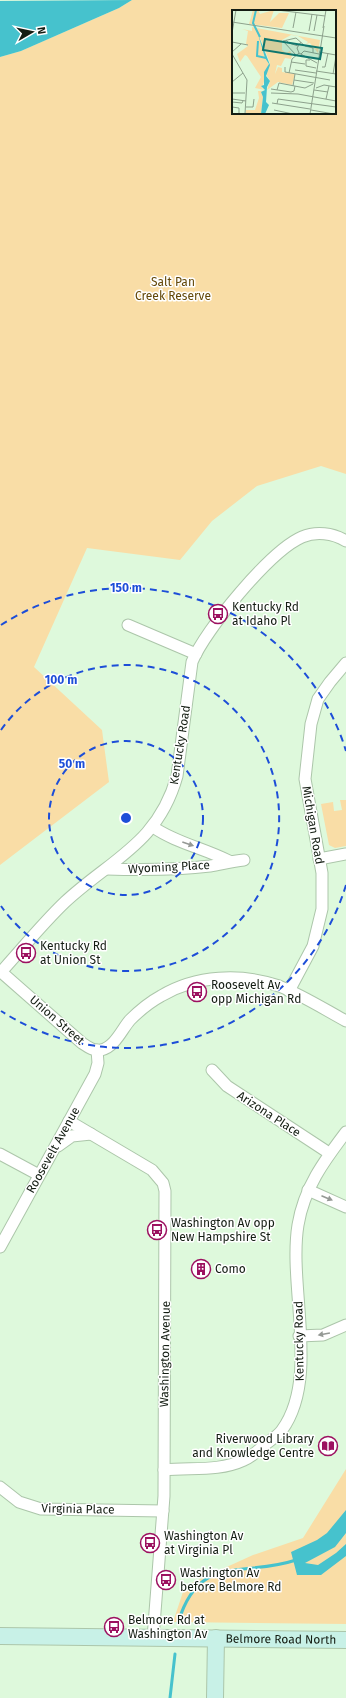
<svg xmlns="http://www.w3.org/2000/svg" width="346" height="1698" font-family="'Fira Sans',sans-serif">
<rect width="100%" height="100%" fill="#def9dc"/>
<g fill="#f9dda6" fill-rule="evenodd">
<path d="M 132,0 L 346,0 L 346,474 L 321,466 L 257,486 L 212,521 L 180,560 L 87,548 L 34,667 L 102,730 L 109,782 L 0,865 L 0,57 L 21,51 L 119,8 ZM 233,11 L 335,11 L 335,113 L 233,113 Z"/>
<path d="M 340,800 L 346,800 L 346,846 L 335,848 L 329,845 L 321,804 L 333,802 L 334,811 L 342,810 Z"/>
<path d="M 346,1469 L 346,1624 L 173,1622 L 185,1586 L 253,1555 L 303,1538 Z"/>
</g>
<g fill="#46c2cd">
<path d="M 132,0 L 119,8 L 21,51 L 0,57 L 0,1 Z"/>
<path d="M 346,1510 L 346,1533 L 335,1547 L 305,1563 L 318,1565 L 336,1553 L 346,1544 L 346,1556 L 321,1575 L 297,1575 L 291,1552 L 317,1540 L 327,1533 Z"/>
</g>
<g fill="none" stroke-linecap="round" stroke-linejoin="round">
<g stroke="#46c2cd" stroke-width="3">
<path d="M 178,1623 C 199,1552 243,1578 296,1560"/>
<path d="M 170,1698 L 175,1654"/>
</g>
<defs>
<g id="minor">
<path d="M 128,625 L 196,654"/>
<path d="M 153,827 C 176,843 204,848 229,861"/>
<path d="M 319,859 L 346,854"/>
<path d="M 107,869 C 141,870 177,870 210,866 C 222,864 232,861 244,860"/>
<path d="M 0,971 L 82,1043 C 88,1047 93,1051 101,1050 C 115,1047 122,1029 130,1020 C 139,1011 150,1002 161,996 C 196,975 241,973 279,986 C 302,995 324,1009 346,1021"/>
<path d="M 1,972 C 22,949 42,924 65,902 C 111,859 158,844 177,776 L 192,662 C 205,630 270,551 302,537 C 316,531 333,533 346,541"/>
<path d="M 289,991 L 313,946 L 322,909 L 322,873 L 305,779 L 311,724 L 318,699 L 330,682 L 346,663"/>
<path d="M 212,1070 L 227,1086 L 329,1153"/>
<path d="M 69,1121 L 152,1170 L 163,1183 L 165,1191 L 164,1496 L 153,1638"/>
<path d="M 58,1146 L 72,1136 L 91,1134"/>
<path d="M 0,1154 L 39,1175"/>
<path d="M 308,1190 L 346,1207"/>
<path d="M 0,1247 L 95,1074 L 98,1063 L 97,1050"/>
<path d="M 299,1336 L 323,1335 L 346,1325"/>
<path d="M 164,1470 C 191,1467 218,1472 244,1460 C 251,1457 258,1451 263,1446 C 269,1441 278,1436 282,1430 C 320,1378 288,1286 298,1225 C 304,1188 324,1161 346,1132"/>
<path d="M 0,1487 L 19,1502 L 41,1509 L 163,1511"/>
</g>
<g id="secondary">
<path id="s1" d="M 0,1636 L 346,1640"/>
<path d="M 215,1698 L 216,1638"/>
</g>
</defs>
<use href="#minor" stroke="#acc6aa" stroke-width="13"/>
<use href="#secondary" stroke="#acc6aa" stroke-width="18"/>
<use href="#minor" stroke="#fff" stroke-width="11"/>
<use href="#secondary" stroke="#c8f1e7" stroke-width="16"/>
</g>
<defs><path id="oneway-solid" d="M-6-.8H1V-3.2L6.5 0L1 3.2V.8H-6Z"/></defs>
<g fill="#959995">
<use href="#oneway-solid" transform="translate(188 844) rotate(19)"/>
<use href="#oneway-solid" transform="translate(327 1198) rotate(23)"/>
<use href="#oneway-solid" transform="translate(324 1334) rotate(170)"/>
</g>
<g fill="none" stroke="#1d4ed8" stroke-width="2" stroke-dasharray="7 5">
<circle cx="126" cy="818" r="77"/>
<path d="M1 730A153 153 0 1 1 1 906"/>
<path d="M346 885A230 230 0 0 1 1 1011M1 625A230 230 0 0 1 346 751"/>
</g>
<defs>
<symbol id="bus-ring" viewBox="-11 -11 22 22"><circle r="9.5" fill="#fff" stroke="#9c1160" stroke-width="1.5"/><path d="M-5-6H5V4H4V6H2V4H-2V6H-4V4H-5ZM-3.5-4V0h7V-4ZM-3.5 1.2v1.5H-2V1.2ZM2 1.2v1.5H3.5V1.2Z" fill="#9c1160"/></symbol>
<symbol id="building-ring" viewBox="-11 -11 22 22"><circle r="9.5" fill="#fff" stroke="#9c1160" stroke-width="1.5"/><path d="M-4-6H4V6H1V3H-1V6H-4ZM-2.5-4.3h1.7v1.8h-1.7ZM.8-4.3h1.7v1.8H.8ZM-2.5-1h1.7V.8h-1.7ZM.8-1h1.7V.8H.8Z" fill="#9c1160"/></symbol>
<symbol id="library-ring" viewBox="-11 -11 22 22"><circle r="9.5" fill="#fff" stroke="#9c1160" stroke-width="1.5"/><path d="M-6-4Q-3-5.5-.7-3.5V5Q-3 3-6 4ZM6-4Q3-5.5 .7-3.5V5Q3 3 6 4Z" fill="#9c1160"/></symbol>
</defs>
<g fill-rule="evenodd">
<use href="#bus-ring" x="207" y="603" width="22" height="22"/>
<use href="#bus-ring" x="15" y="942" width="22" height="22"/>
<use href="#bus-ring" x="186" y="981" width="22" height="22"/>
<use href="#bus-ring" x="146" y="1219" width="22" height="22"/>
<use href="#building-ring" x="190" y="1258" width="22" height="22"/>
<use href="#library-ring" x="317" y="1435" width="22" height="22"/>
<use href="#bus-ring" x="139" y="1532" width="22" height="22"/>
<use href="#bus-ring" x="155" y="1569" width="22" height="22"/>
<use href="#bus-ring" x="103" y="1616" width="22" height="22"/>
</g>
<g text-anchor="middle" dominant-baseline="central" stroke-width="3" stroke-linejoin="round" paint-order="stroke">
<g font-size="12" fill="#634808" stroke="#fff">
<text x="173" y="282">Salt Pan<tspan x="173" dy="14">Creek Reserve</tspan></text>
</g>
<g font-size="12" fill="#141d13" stroke="#fff" text-anchor="start">
<text x="232" y="607">Kentucky Rd<tspan x="232" dy="14">at Idaho Pl</tspan></text>
<text x="40" y="946">Kentucky Rd<tspan x="40" dy="14">at Union St</tspan></text>
<text x="211" y="985">Roosevelt Av<tspan x="211" dy="14">opp Michigan Rd</tspan></text>
<text x="171" y="1223">Washington Av opp<tspan x="171" dy="14">New Hampshire St</tspan></text>
<text x="215" y="1269">Como</text>
<text x="314" y="1439" text-anchor="end">Riverwood Library<tspan x="314" dy="14">and Knowledge Centre</tspan></text>
<text x="164" y="1536">Washington Av<tspan x="164" dy="14">at Virginia Pl</tspan></text>
<text x="180" y="1573">Washington Av<tspan x="180" dy="14">before Belmore Rd</tspan></text>
<text x="128" y="1620">Belmore Rd at<tspan x="128" dy="14">Washington Av</tspan></text>
</g>
<g font-size="12" fill="#141d13" stroke="#fff">
<text transform="translate(180 745) rotate(-81)">Kentucky Road</text>
<text transform="translate(313 825) rotate(80)">Michigan Road</text>
<text transform="translate(169 867) rotate(-3)">Wyoming Place</text>
<text transform="translate(57 1020) rotate(41)">Union Street</text>
<text transform="translate(269 1114) rotate(33)">Arizona Place</text>
<text transform="translate(53 1150) rotate(-61)">Roosevelt Avenue</text>
<text transform="translate(299 1341) rotate(-91)">Kentucky Road</text>
<text transform="translate(165 1354) rotate(-89)">Washington Avenue</text>
<text transform="translate(78 1509) rotate(1)">Virginia Place</text>
<text stroke="none"><textPath href="#s1" startOffset="281">Belmore Road North</textPath></text>
</g>
</g>
<g transform="translate(232 10)">
<rect width="104" height="104" fill="#def9dc"/>
<path d="M 21,0 L 26,0 L 28,4 L 42,0 L 38,12 L 47,3 L 57,3 L 50,18 L 17,14 ZM 20,17 L 88,30 L 86,43 L 78,33 L 74,34 L 76,32 L 66,26 L 59,25 L 50,30 L 50,40 L 54,43 L 58,41 L 60,45 L 59,49 L 53,48 L 49,56 L 45,55 L 43,64 L 46,57 L 50,58 L 50,62 L 63,64 L 60,75 L 46,72 L 35,80 L 38,71 L 34,64 L 38,53 L 27,25 L 33,48 L 37,54 L 30,78 L 33,80 L 23,78 L 29,67 L 15,46 L 13,45 L 8,52 L 5,44 L 16,36 L 14,34 L 16,21 L 10,19 L 20,21 ZM 26,81 L 32,81 L 29,82 L 31,87 L 29,104 L 14,103 L 14,100 L 23,100 L 27,88 Z" fill="#f9dda6"/>
<path d="M 26,24 L 38,55 L 34,66 L 38,71 L 35,77 L 34,92 L 37,95 L 33,104 L 29,104 L 31,87 L 29,82 L 33,80 L 29,76 L 32,75 L 32,62 L 37,54 L 33,48 Z" fill="#46c2cd"/>
<path fill="none" stroke="#46c2cd" stroke-width="2" d="M 24,0 L 21,13 L 28,27M 26,31 L 25,46 L 34,48"/>
<path fill="none" stroke="#8da18c" stroke-width="1" d="M 45,0 L 93,6M 0,12 L 104,28M 61,18 L 64,2M 91,18 L 94,0M 77,21 L 80,4M 82,21 L 85,5M 0,23 L 4,0M 54,30 L 57,33 L 66,36M 0,32 L 16,35M 0,42 L 9,34M 87,42 L 104,45M 67,43 L 85,53M 67,43 L 65,38 L 69,32M 0,44 L 15,70 L 13,104M 69,44 L 72,41 L 87,44M 64,45 L 51,31 L 64,28 L 73,36 L 81,38 L 81,43M 78,50 L 74,50 L 74,56 L 84,58M 59,52 L 73,54M 53,57 L 53,62 L 98,70M 90,57 L 93,57 L 96,43M 63,60 L 84,63M 84,61 L 104,64M 57,63 L 60,49 L 67,43M 101,64 L 104,46M 62,70 L 82,73M 0,72 L 11,63M 61,76 L 63,64M 84,78 L 92,75 L 104,77M 39,79 L 59,82 L 62,81 L 63,76M 45,80 L 47,73 L 73,78 L 81,74M 82,80 L 96,82M 0,83 L 13,83M 39,83 L 66,84 L 104,91M 0,89 L 14,91M 94,89 L 97,76M 0,92 L 10,93 L 11,91M 40,93 L 78,99M 45,94 L 46,89 L 104,97M 0,97 L 7,98 L 7,104M 14,97 L 21,97 L 22,89M 42,100 L 61,104M 79,100 L 102,104M 78,104 L 92,16"/>
<path fill="#0f766e" fill-opacity="0.15" stroke="#0f766e" stroke-width="2" d="M 33,29 L 90,38 L 88,49 L 31,40 Z"/>
<rect width="104" height="104" fill="none" stroke="#141d13" stroke-width="2"/>
</g>
<circle cx="126" cy="818" r="6" fill="#1d4ed8" stroke="#fff" stroke-width="2"/>
<g font-size="12" text-anchor="middle" font-weight="bold" fill="#1d4ed8" stroke="#fff" stroke-width="3" stroke-linejoin="round" paint-order="stroke">
<text x="126" y="592">150 m</text>
<text x="61" y="684">100 m</text>
<text x="72" y="768">50 m</text>
</g>
<g transform="translate(32 32) rotate(81)" stroke="#ffffff" stroke-width="3" paint-order="stroke">
<path d="M0-3L7 15L0 10L-7 15Z" fill="#141d13"/>
<text y="-6" font-size="11" font-weight="bold" text-anchor="middle" fill="#141d13">N</text>
</g>
</svg>
